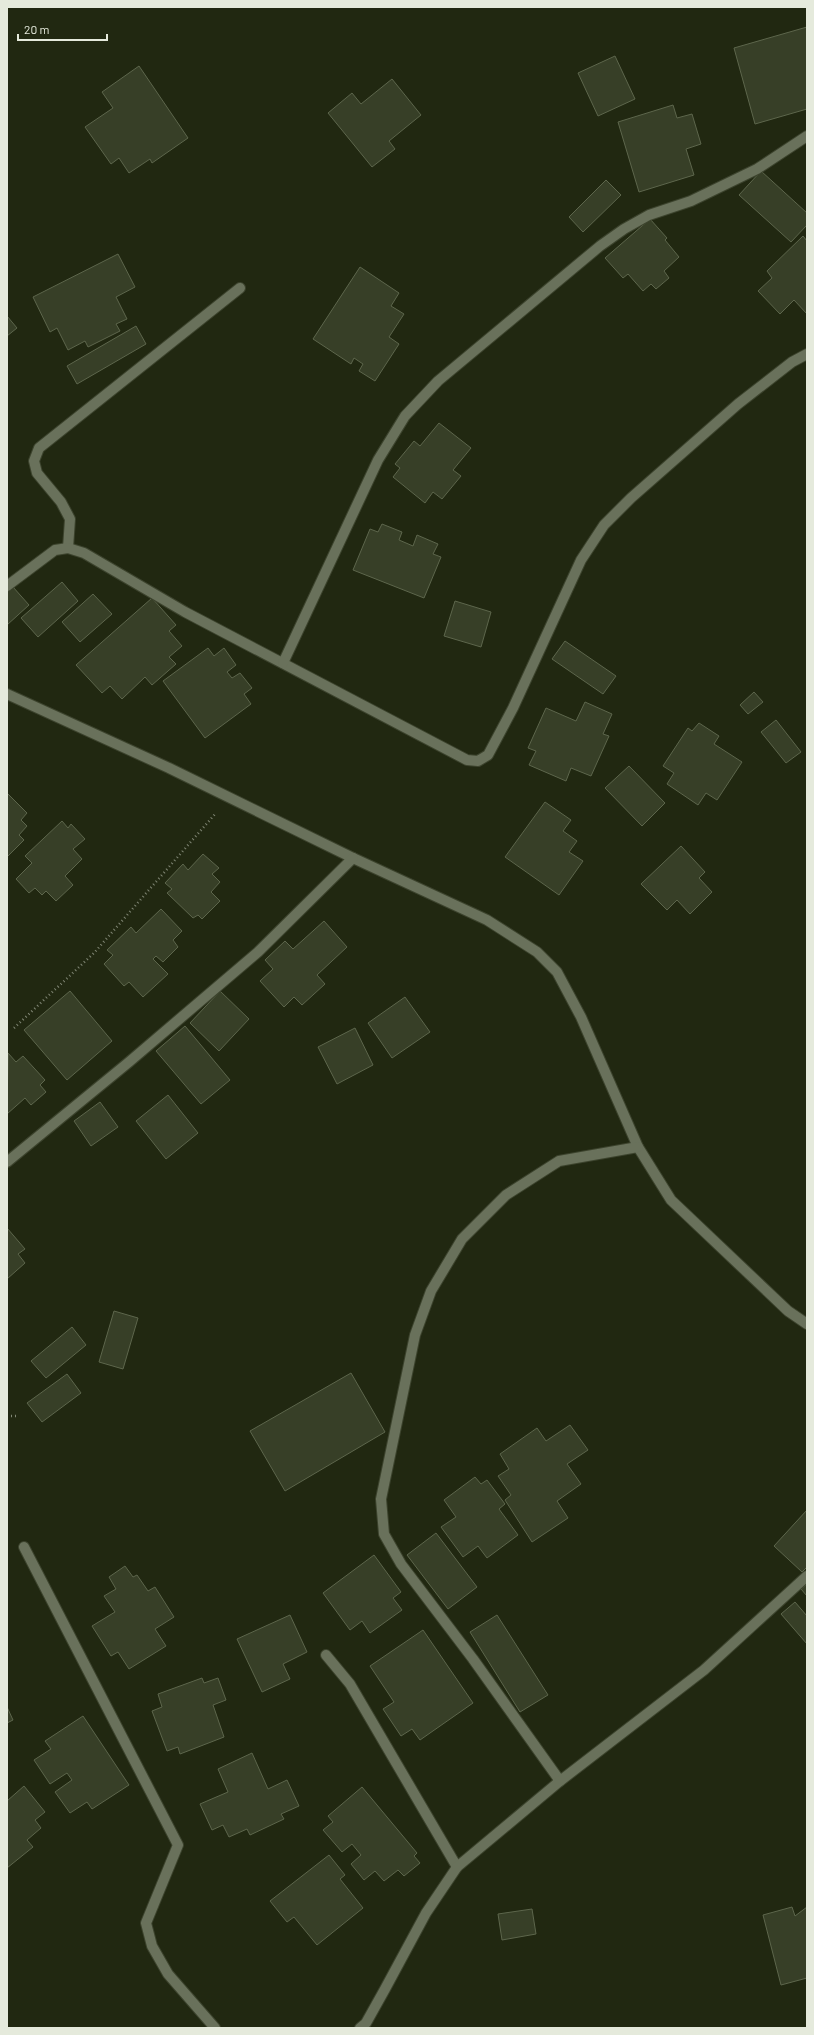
<svg xmlns="http://www.w3.org/2000/svg" width="814" height="2035" font-family="Barlow,sans-serif">
<rect width="100%" height="100%" fill="#212811"/>
<g fill="#373f27" stroke="#5d664c">
<path d="M 807,27 L 807,109 L 755,124 L 734,48 Z"/>
<path d="M 615,56 L 635,99 L 598,116 L 578,73 Z"/>
<path d="M 139,66 L 188,138 L 152,163 L 150,159 L 129,173 L 119,158 L 111,164 L 85,127 L 113,108 L 102,92 Z"/>
<path d="M 392,79 L 421,115 L 389,141 L 395,149 L 372,167 L 328,113 L 352,93 L 361,104 Z"/>
<path d="M 673,105 L 677,118 L 692,114 L 701,144 L 686,149 L 694,175 L 639,192 L 618,122 Z"/>
<path d="M 761,171 L 807,213 L 807,225 L 791,242 L 739,195 Z"/>
<path d="M 606,180 L 621,195 L 583,232 L 569,217 Z"/>
<path d="M 650,219 L 667,238 L 665,240 L 679,257 L 664,271 L 669,278 L 656,289 L 651,284 L 643,291 L 628,274 L 623,278 L 605,258 Z"/>
<path d="M 803,236 L 807,241 L 807,314 L 794,300 L 780,314 L 758,291 L 772,278 L 767,271 Z"/>
<path d="M 118,254 L 135,287 L 116,297 L 127,319 L 116,324 L 120,331 L 88,347 L 85,341 L 68,350 L 57,328 L 50,332 L 33,297 Z"/>
<path d="M 360,267 L 399,293 L 391,306 L 404,314 L 389,337 L 399,344 L 375,381 L 359,371 L 363,364 L 354,358 L 351,364 L 313,339 Z"/>
<path d="M 7,316 L 17,328 L 7,336 Z"/>
<path d="M 136,326 L 146,344 L 77,384 L 67,366 Z"/>
<path d="M 439,423 L 471,448 L 453,470 L 461,476 L 442,499 L 433,492 L 425,503 L 393,477 L 400,468 L 395,464 L 414,441 L 420,446 Z"/>
<path d="M 382,524 L 402,532 L 399,540 L 413,546 L 417,535 L 438,544 L 433,554 L 441,557 L 424,598 L 353,570 L 370,529 L 378,532 Z"/>
<path d="M 62,582 L 78,601 L 38,637 L 21,618 Z"/>
<path d="M 13,587 L 29,605 L 7,625 L 7,592 Z"/>
<path d="M 93,594 L 112,614 L 80,642 L 62,622 Z"/>
<path d="M 152,598 L 176,625 L 169,631 L 182,646 L 169,657 L 176,664 L 152,685 L 145,677 L 122,699 L 110,686 L 102,693 L 76,665 Z"/>
<path d="M 455,601 L 491,612 L 481,647 L 444,636 Z"/>
<path d="M 565,641 L 616,676 L 603,694 L 552,659 Z"/>
<path d="M 208,648 L 214,656 L 224,648 L 236,665 L 227,672 L 232,678 L 240,673 L 252,688 L 244,694 L 251,704 L 205,738 L 163,681 Z"/>
<path d="M 754,692 L 763,702 L 748,714 L 740,705 Z"/>
<path d="M 585,702 L 612,714 L 603,734 L 609,736 L 591,776 L 571,768 L 566,781 L 529,765 L 536,751 L 528,748 L 546,708 L 576,721 Z"/>
<path d="M 776,720 L 801,752 L 786,763 L 761,732 Z"/>
<path d="M 699,723 L 719,736 L 714,744 L 742,762 L 717,800 L 706,793 L 698,805 L 667,784 L 674,773 L 663,766 L 688,728 L 692,731 Z"/>
<path d="M 629,766 L 665,803 L 642,826 L 605,788 Z"/>
<path d="M 7,793 L 27,813 L 21,820 L 27,826 L 19,835 L 24,840 L 7,857 Z"/>
<path d="M 545,802 L 571,820 L 563,831 L 577,841 L 569,852 L 583,861 L 559,895 L 505,857 Z"/>
<path d="M 62,821 L 68,828 L 71,824 L 85,839 L 73,849 L 82,859 L 65,876 L 73,885 L 56,901 L 46,891 L 42,895 L 35,888 L 29,893 L 16,879 L 32,863 L 25,856 Z"/>
<path d="M 681,846 L 705,872 L 699,878 L 712,892 L 690,914 L 677,900 L 667,910 L 641,884 Z"/>
<path d="M 203,854 L 219,868 L 212,874 L 220,882 L 211,892 L 220,901 L 202,919 L 198,915 L 193,918 L 167,893 L 172,889 L 165,883 L 183,864 L 188,870 Z"/>
<path d="M 161,909 L 182,931 L 173,940 L 178,947 L 163,962 L 156,956 L 153,959 L 168,974 L 143,997 L 129,982 L 124,986 L 104,964 L 113,955 L 107,950 L 131,927 L 136,933 Z"/>
<path d="M 324,921 L 347,947 L 317,975 L 325,984 L 302,1005 L 294,997 L 284,1007 L 260,981 L 273,969 L 265,960 L 285,941 L 293,949 Z"/>
<path d="M 70,991 L 112,1041 L 67,1080 L 24,1030 Z"/>
<path d="M 220,991 L 249,1019 L 219,1051 L 190,1023 Z"/>
<path d="M 405,997 L 430,1032 L 392,1058 L 368,1023 Z"/>
<path d="M 185,1026 L 230,1080 L 201,1104 L 156,1051 Z"/>
<path d="M 355,1028 L 373,1065 L 337,1084 L 318,1047 Z"/>
<path d="M 8,1053 L 16,1062 L 23,1056 L 45,1080 L 40,1085 L 46,1092 L 31,1105 L 25,1098 L 7,1114 Z"/>
<path d="M 168,1095 L 198,1133 L 166,1159 L 136,1121 Z"/>
<path d="M 100,1102 L 118,1127 L 91,1146 L 74,1121 Z"/>
<path d="M 7,1228 L 25,1249 L 18,1254 L 25,1263 L 7,1279 Z"/>
<path d="M 114,1311 L 138,1318 L 123,1369 L 99,1362 Z"/>
<path d="M 72,1327 L 86,1345 L 46,1378 L 31,1361 Z"/>
<path d="M 351,1373 L 385,1432 L 285,1491 L 250,1431 Z"/>
<path d="M 67,1374 L 81,1393 L 42,1422 L 27,1403 Z"/>
<path d="M 570,1425 L 588,1450 L 567,1464 L 581,1484 L 557,1501 L 568,1518 L 532,1542 L 505,1500 L 511,1495 L 498,1476 L 509,1469 L 500,1454 L 537,1428 L 546,1441 Z"/>
<path d="M 475,1477 L 481,1484 L 487,1480 L 505,1504 L 499,1509 L 518,1535 L 487,1558 L 478,1546 L 463,1557 L 441,1527 L 456,1517 L 444,1500 Z"/>
<path d="M 807,1510 L 807,1567 L 802,1572 L 774,1546 Z"/>
<path d="M 436,1533 L 477,1587 L 448,1609 L 407,1555 Z"/>
<path d="M 374,1555 L 401,1592 L 393,1598 L 402,1610 L 370,1633 L 362,1621 L 350,1630 L 323,1593 Z"/>
<path d="M 125,1566 L 133,1577 L 137,1575 L 148,1591 L 155,1587 L 174,1617 L 155,1629 L 166,1646 L 129,1669 L 118,1652 L 111,1656 L 92,1626 L 115,1612 L 104,1596 L 116,1589 L 109,1577 Z"/>
<path d="M 807,1584 L 807,1596 L 801,1589 Z"/>
<path d="M 795,1602 L 807,1616 L 807,1644 L 781,1614 Z"/>
<path d="M 290,1615 L 307,1652 L 283,1664 L 290,1679 L 262,1692 L 237,1639 Z"/>
<path d="M 497,1615 L 548,1695 L 520,1712 L 470,1632 Z"/>
<path d="M 423,1630 L 473,1703 L 420,1740 L 412,1729 L 401,1736 L 383,1709 L 394,1702 L 370,1666 Z"/>
<path d="M 202,1678 L 204,1683 L 218,1678 L 226,1700 L 213,1705 L 224,1737 L 180,1754 L 178,1747 L 167,1751 L 152,1711 L 162,1707 L 158,1694 Z"/>
<path d="M 7,1707 L 13,1720 L 7,1723 Z"/>
<path d="M 83,1716 L 129,1785 L 92,1809 L 87,1802 L 70,1813 L 55,1792 L 72,1780 L 67,1773 L 50,1784 L 34,1760 L 51,1749 L 45,1741 Z"/>
<path d="M 252,1753 L 268,1789 L 287,1780 L 299,1806 L 281,1814 L 284,1819 L 250,1835 L 247,1829 L 229,1837 L 223,1825 L 212,1830 L 200,1804 L 228,1792 L 218,1769 Z"/>
<path d="M 24,1786 L 45,1812 L 35,1820 L 41,1828 L 27,1840 L 33,1847 L 7,1868 L 7,1801 Z"/>
<path d="M 362,1787 L 417,1853 L 414,1856 L 420,1863 L 404,1876 L 398,1870 L 384,1881 L 375,1871 L 364,1880 L 351,1864 L 361,1855 L 352,1844 L 342,1852 L 323,1830 L 333,1822 L 328,1816 Z"/>
<path d="M 329,1855 L 345,1875 L 340,1879 L 363,1908 L 317,1945 L 294,1917 L 287,1922 L 270,1901 Z"/>
<path d="M 792,1907 L 795,1916 L 807,1907 L 807,1978 L 781,1985 L 763,1915 Z"/>
<path d="M 532,1909 L 536,1934 L 502,1940 L 498,1914 Z"/>
</g>
<g fill="none" stroke-linecap="round" stroke-linejoin="round">
<defs>
<g id="minor">
<path d="M 68,548 L 70,519 L 61,502 L 37,473 L 34,461 L 39,448 L 240,288"/>
<path d="M 7,586 L 55,550 L 68,548 L 84,553 L 185,612 L 467,760 L 478,761 L 488,755 L 513,708 L 581,560 L 604,525 L 631,498 L 738,404 L 792,362 L 807,354"/>
<path d="M 283,663 L 378,460 L 405,416 L 438,381 L 600,246 L 624,229 L 649,215 L 691,201 L 757,169 L 807,136"/>
<path d="M 7,694 L 169,768 L 353,858 L 487,920 L 537,952 L 557,972 L 581,1017 L 638,1147 L 671,1200 L 788,1311 L 807,1324"/>
<path d="M 7,1162 L 129,1062 L 258,952 L 353,858"/>
<path d="M 24,1547 L 178,1845 L 146,1923 L 152,1946 L 168,1974 L 215,2028"/>
<path d="M 326,1655 L 350,1684 L 457,1867"/>
<path d="M 560,1781 L 473,1659 L 401,1564 L 384,1534 L 381,1499 L 415,1335 L 431,1291 L 462,1239 L 506,1195 L 559,1161 L 638,1147"/>
<path d="M 360,2028 L 366,2023 L 385,1989 L 426,1913 L 457,1867 L 560,1781 L 704,1670 L 807,1576"/>
</g>
</defs>
<use href="#minor" stroke="#3c432d" stroke-width="12"/>
<g stroke="#818775" stroke-width="2.5" stroke-dasharray="1 3" stroke-linecap="butt">
<path d="M 14,1028 L 94,953 L 216,813"/>
<path d="M 7,1416 L 19,1416"/>
</g>
<use href="#minor" stroke="#69715b" stroke-width="10"/>
</g>
<rect width="814" height="2035" fill="none" stroke="#e5eadc" stroke-width="16"/>
<path d="M18 34v6h89v-6" fill="none" stroke="#e5eadc" stroke-width="2"/>
<text x="24" y="34" font-size="12" fill="#e5eadc" stroke="#212811" stroke-width="3" paint-order="stroke">20 m</text>
</svg>
